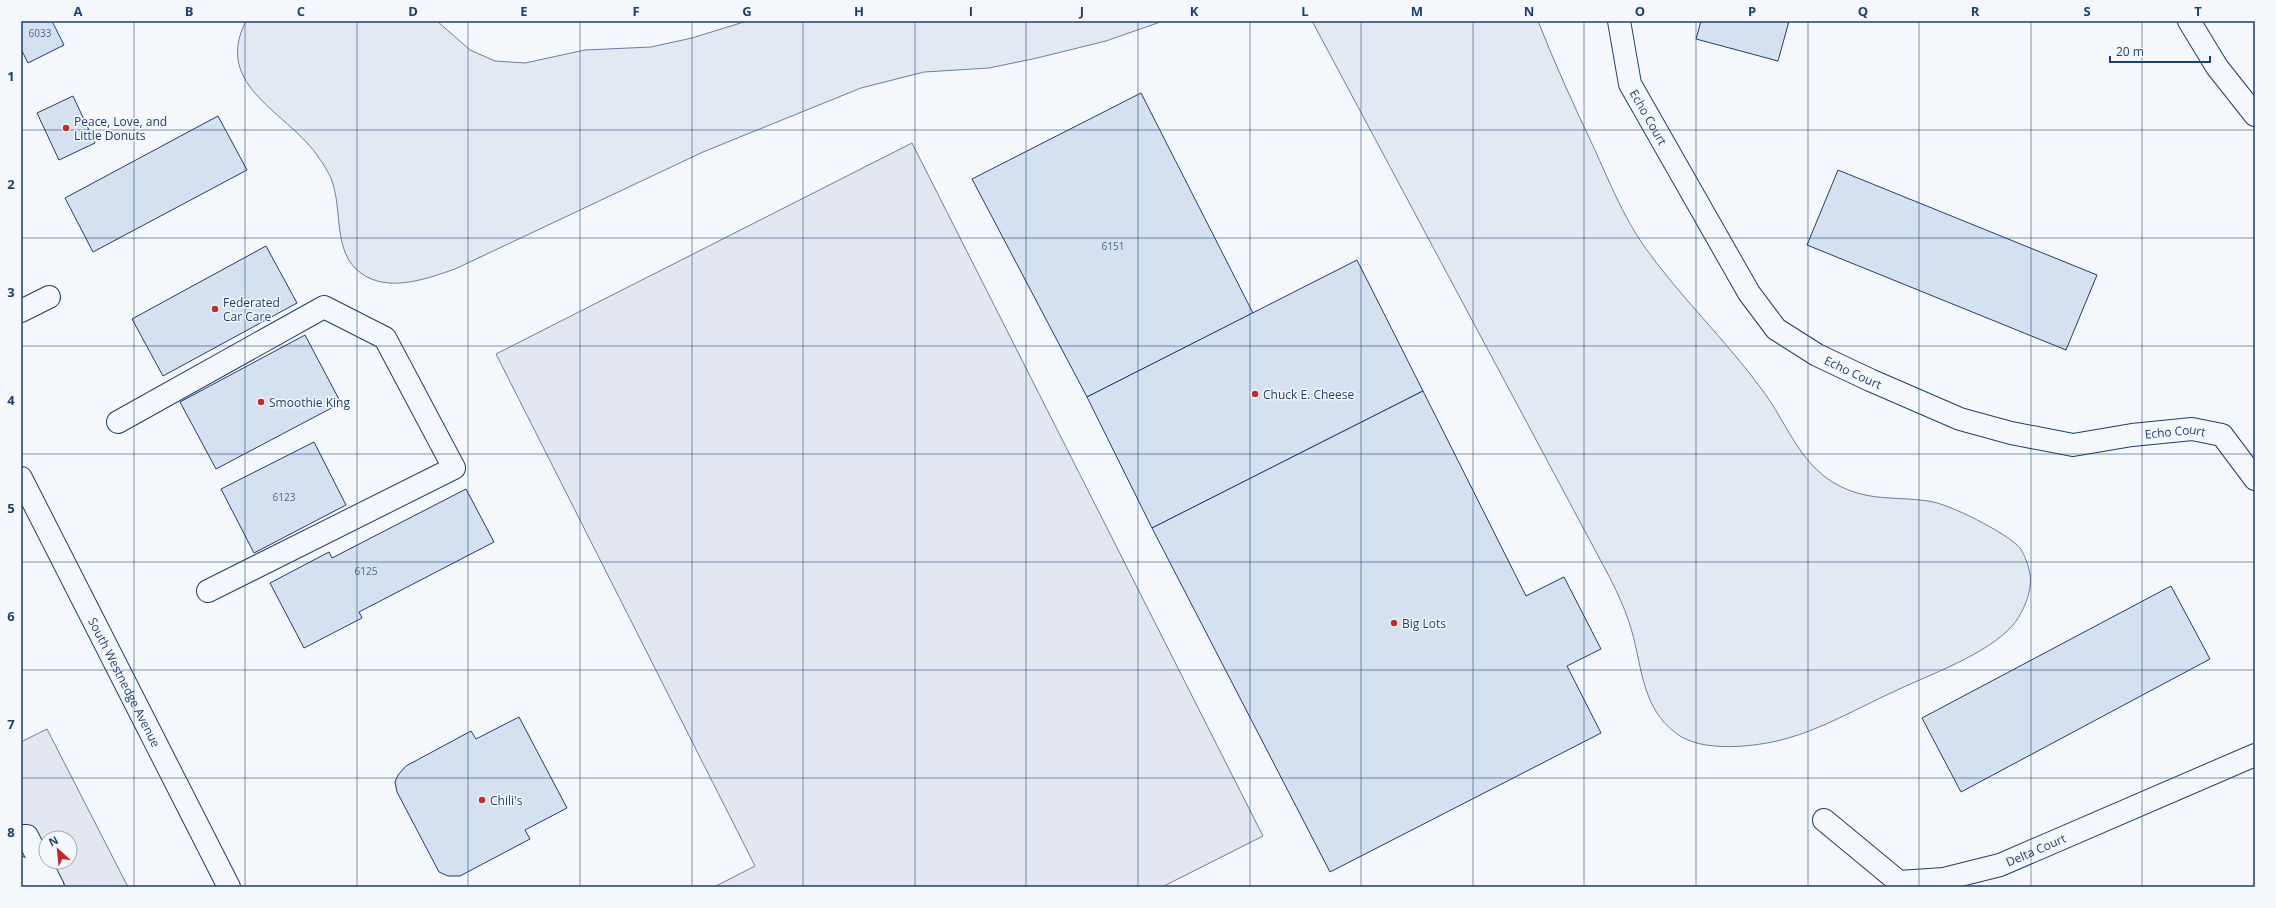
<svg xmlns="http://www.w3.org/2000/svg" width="2276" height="908" font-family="'Open Sans',sans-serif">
<rect width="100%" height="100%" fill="#f4f7fb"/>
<g fill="#e3e9f0" stroke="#687fa3">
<path d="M 246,21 L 437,21 L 470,50 L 495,61 L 525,63 L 585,50 L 651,47 L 692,38 L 747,21 L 1163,21 L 1106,41 L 1037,58 L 989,68 L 924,72 L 861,88 L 703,152 L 455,269 C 429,278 394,291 367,277 C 332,258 343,217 333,184 C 331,176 324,165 319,158 C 289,112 212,87 246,21 Z"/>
<path d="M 1312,21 L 1538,21 C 1555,64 1574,106 1594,148 C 1609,181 1623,216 1644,246 C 1680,297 1726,340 1763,391 C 1786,422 1799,462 1834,483 C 1867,502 1893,496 1928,501 C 1948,503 2007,533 2020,548 C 2024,553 2029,567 2030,574 C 2033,590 2023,613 2013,625 C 1987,655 1928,675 1893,692 C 1858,708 1822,729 1785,739 C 1755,747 1703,753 1677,734 C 1639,706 1643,663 1629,622 C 1624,607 1617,592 1610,578 Z"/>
</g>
<g fill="#e3e8f0" stroke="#687fa3" fill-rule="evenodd">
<path d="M 912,143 L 1263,836 L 1162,887 L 714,887 L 755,866 L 496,354 Z"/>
<path d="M 47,729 L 128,887 L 21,887 L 21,742 ZM 46,838 L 70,838 L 70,862 L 46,862 Z"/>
</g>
<g fill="#d5e0f0" stroke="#1d3f73">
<path d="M 21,21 L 52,21 L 64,45 L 28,63 L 21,49 Z"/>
<path d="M 1701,21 L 1789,21 L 1778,61 L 1696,39 Z"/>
<path d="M 1141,93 L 1253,313 L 1087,397 L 972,179 Z"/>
<path d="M 73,96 L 95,143 L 59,160 L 37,113 Z"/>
<path d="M 218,116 L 247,170 L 93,252 L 65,198 Z"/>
<path d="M 1838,170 L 2097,275 L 2066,350 L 1807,245 Z"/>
<path d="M 266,246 L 297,303 L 163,376 L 132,319 Z"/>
<path d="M 1357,260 L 1423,391 L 1152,528 L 1087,397 Z"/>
<path d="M 305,335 L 341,403 L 216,469 L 180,402 Z"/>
<path d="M 1423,391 L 1526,596 L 1564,577 L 1601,649 L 1567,666 L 1601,733 L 1330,872 L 1152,528 Z"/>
<path d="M 314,442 L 346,505 L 254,553 L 221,489 Z"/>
<path d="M 466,489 L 494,542 L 359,612 L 362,618 L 304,648 L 270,583 L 329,552 L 332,558 Z"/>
<path d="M 2171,586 L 2210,659 L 1961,792 L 1922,718 Z"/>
<path d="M 519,717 L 567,808 L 525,830 L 530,839 L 460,876 L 448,876 L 439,872 L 397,792 L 395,782 L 398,775 L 406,766 L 471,731 L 476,739 Z"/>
</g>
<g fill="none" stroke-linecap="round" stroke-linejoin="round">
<defs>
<g id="minor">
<path id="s1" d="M 1619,21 L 1630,84 L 1749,293 L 1776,329 L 1817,355 L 1870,380 L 1960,419 L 2011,433 L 2073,445 L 2132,435 L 2192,429 L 2222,435 L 2255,479"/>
<path d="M 2189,21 L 2217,67 L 2255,115"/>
<path d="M 21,311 L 49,297"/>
<path d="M 118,422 L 324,307 L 385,338 L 454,468 L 208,591"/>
<path id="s2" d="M 1824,820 L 1899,882 L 1944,879 L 2000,865 L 2255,755"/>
<path d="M 21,836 L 27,836 L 53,887"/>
<path d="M 21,868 L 31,887"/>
</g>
<g id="major">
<path id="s3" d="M 21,478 L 229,887"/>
</g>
</defs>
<use href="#minor" stroke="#1d3f73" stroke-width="24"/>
<use href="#major" stroke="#1d3f73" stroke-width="24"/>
<use href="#minor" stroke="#f4f7fb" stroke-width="22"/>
<use href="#major" stroke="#f4f7fb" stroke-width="22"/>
</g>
<path fill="none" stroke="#1d3f73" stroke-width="1" stroke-opacity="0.55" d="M 134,21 L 134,887M 245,21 L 245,887M 357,21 L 357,887M 468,21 L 468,887M 580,21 L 580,887M 692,21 L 692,887M 803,21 L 803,887M 915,21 L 915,887M 1026,21 L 1026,887M 1138,21 L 1138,887M 1250,21 L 1250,887M 1361,21 L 1361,887M 1473,21 L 1473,887M 1584,21 L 1584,887M 1696,21 L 1696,887M 1808,21 L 1808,887M 1919,21 L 1919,887M 2031,21 L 2031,887M 2142,21 L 2142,887M 21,130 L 2255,130M 21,238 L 2255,238M 21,346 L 2255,346M 21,454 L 2255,454M 21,562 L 2255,562M 21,670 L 2255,670M 21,778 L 2255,778"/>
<g fill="#c62828" stroke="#f4f7fb" stroke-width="1.5">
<circle cx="66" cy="128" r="4"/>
<circle cx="215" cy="309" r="4"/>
<circle cx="1255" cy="394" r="4"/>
<circle cx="261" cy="402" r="4"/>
<circle cx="1394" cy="623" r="4"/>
<circle cx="482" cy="800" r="4"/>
</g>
<g text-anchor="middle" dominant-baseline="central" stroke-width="3" stroke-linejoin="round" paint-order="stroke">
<g font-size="10" fill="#4b6792">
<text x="40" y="33">6033</text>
<text x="1113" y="246">6151</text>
<text x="284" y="497">6123</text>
<text x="366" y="571">6125</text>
</g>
<g font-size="12" fill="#1d3f73" stroke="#f4f7fb">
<text stroke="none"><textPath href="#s1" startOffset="102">Echo Court</textPath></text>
<text stroke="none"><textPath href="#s1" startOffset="438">Echo Court</textPath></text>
<text stroke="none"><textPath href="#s1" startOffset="774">Echo Court</textPath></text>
<text stroke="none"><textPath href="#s3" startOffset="229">South Westnedge Avenue</textPath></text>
<text stroke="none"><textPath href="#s2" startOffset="239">Delta Court</textPath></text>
</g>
<g font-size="12" fill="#1d3f73" stroke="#f4f7fb" text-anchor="start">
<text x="74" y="121">Peace, Love, and<tspan x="74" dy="14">Little Donuts</tspan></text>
<text x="223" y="302">Federated<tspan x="223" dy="14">Car Care</tspan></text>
<text x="1263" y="394">Chuck E. Cheese</text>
<text x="269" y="402">Smoothie King</text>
<text x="1402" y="623">Big Lots</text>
<text x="490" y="800">Chili's</text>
</g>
</g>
<rect width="2276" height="908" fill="none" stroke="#f4f7fb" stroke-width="44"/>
<g transform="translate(58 850) rotate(333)"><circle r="19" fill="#f4f7fb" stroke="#9eadc5"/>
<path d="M0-3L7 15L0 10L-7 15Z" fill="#c62828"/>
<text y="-6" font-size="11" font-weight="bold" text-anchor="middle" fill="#1d3f73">N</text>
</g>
<path d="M2110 56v6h100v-6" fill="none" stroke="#1d3f73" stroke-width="2"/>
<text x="2116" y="56" font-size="12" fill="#1d3f73" stroke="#f4f7fb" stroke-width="3" paint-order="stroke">20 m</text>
<rect x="22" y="22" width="2232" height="864" fill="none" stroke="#1d3f73" stroke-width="1.5"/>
<g font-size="13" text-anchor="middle" font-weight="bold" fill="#1d3f73">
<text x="78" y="16">A</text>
<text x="189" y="16">B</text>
<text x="301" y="16">C</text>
<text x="413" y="16">D</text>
<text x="524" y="16">E</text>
<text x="636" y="16">F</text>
<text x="747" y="16">G</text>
<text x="859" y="16">H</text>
<text x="971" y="16">I</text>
<text x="1082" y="16">J</text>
<text x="1194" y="16">K</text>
<text x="1305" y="16">L</text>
<text x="1417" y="16">M</text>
<text x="1529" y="16">N</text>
<text x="1640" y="16">O</text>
<text x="1752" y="16">P</text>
<text x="1863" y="16">Q</text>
<text x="1975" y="16">R</text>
<text x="2087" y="16">S</text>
<text x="2198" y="16">T</text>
<text x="11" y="81">1</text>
<text x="11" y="189">2</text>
<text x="11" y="297">3</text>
<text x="11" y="405">4</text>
<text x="11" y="513">5</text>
<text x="11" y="621">6</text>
<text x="11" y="729">7</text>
<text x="11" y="837">8</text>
</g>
</svg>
